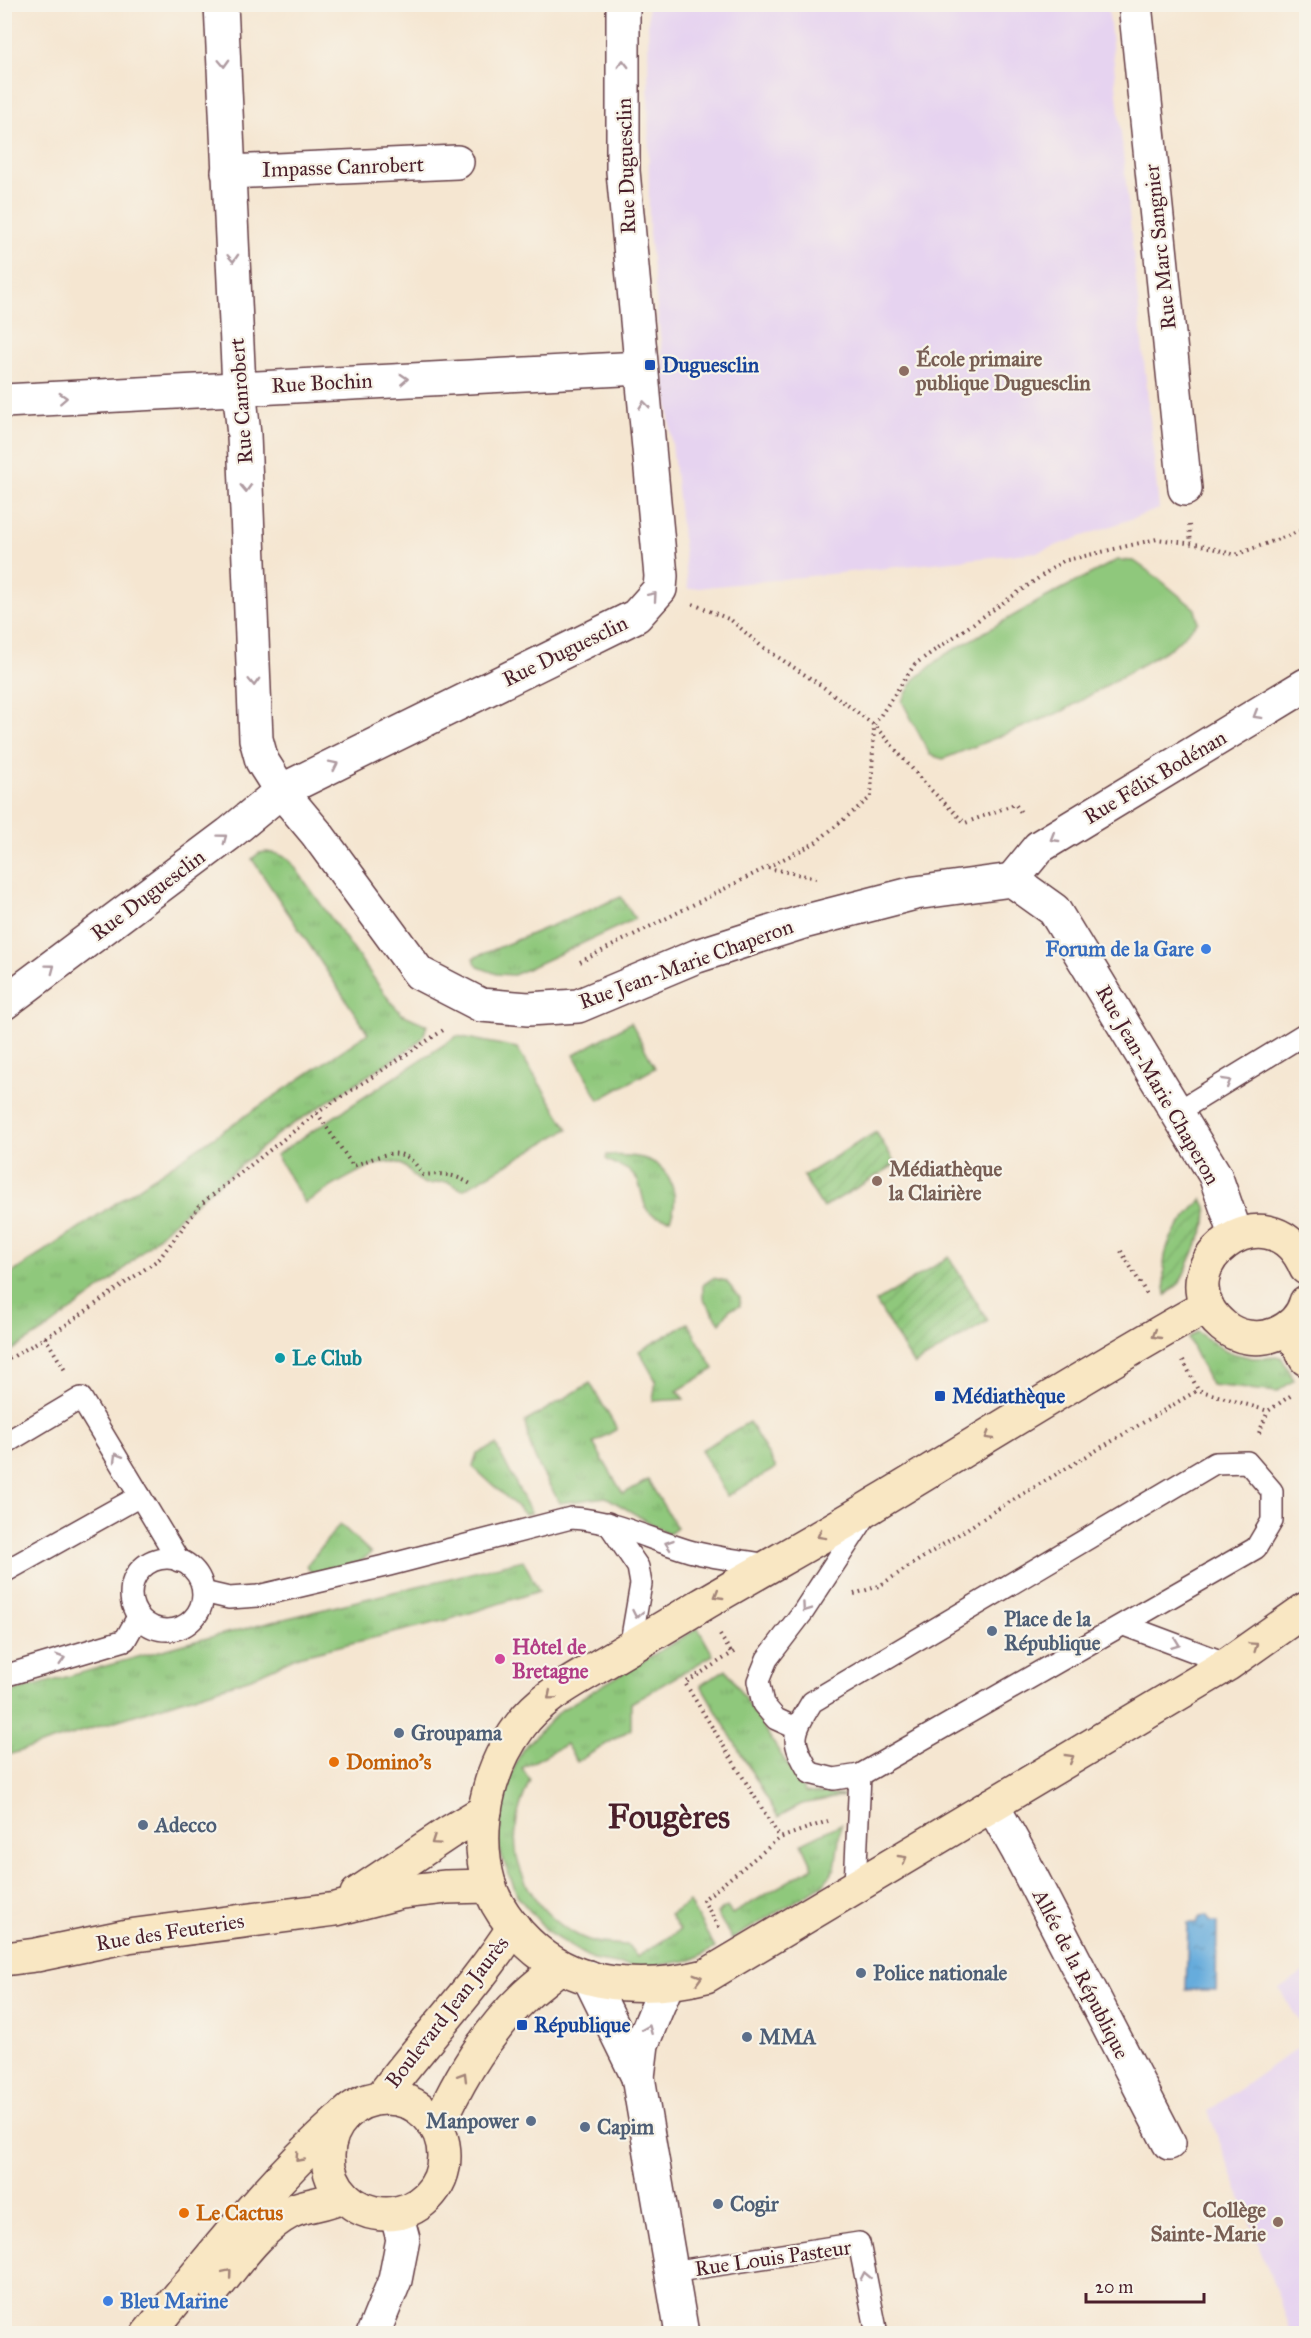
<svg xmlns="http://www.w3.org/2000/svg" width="1311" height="2338" font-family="'IM FELL Great Primer',serif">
<defs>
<pattern id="grass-tufts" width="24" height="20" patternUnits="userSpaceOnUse" patternTransform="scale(1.5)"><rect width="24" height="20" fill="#8fc87c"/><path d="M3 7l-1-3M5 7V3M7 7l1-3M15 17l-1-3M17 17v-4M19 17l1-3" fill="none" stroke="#7dab6b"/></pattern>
<pattern id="garden-furrows" width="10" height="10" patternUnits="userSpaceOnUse" patternTransform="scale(1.5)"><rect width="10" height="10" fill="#8fc87c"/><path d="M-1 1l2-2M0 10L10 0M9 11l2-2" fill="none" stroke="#7dab6b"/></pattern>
<pattern id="water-ripples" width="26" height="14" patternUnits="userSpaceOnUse" patternTransform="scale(1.5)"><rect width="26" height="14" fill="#66acdc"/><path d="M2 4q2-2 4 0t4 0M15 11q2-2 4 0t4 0" fill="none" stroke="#568bb3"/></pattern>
</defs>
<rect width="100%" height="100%" fill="#f7f3e8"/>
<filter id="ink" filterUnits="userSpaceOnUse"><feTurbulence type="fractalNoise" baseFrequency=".0167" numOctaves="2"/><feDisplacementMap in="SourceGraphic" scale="12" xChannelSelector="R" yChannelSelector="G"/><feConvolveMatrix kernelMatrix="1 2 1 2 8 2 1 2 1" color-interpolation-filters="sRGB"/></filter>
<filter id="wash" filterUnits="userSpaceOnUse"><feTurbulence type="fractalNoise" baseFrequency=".008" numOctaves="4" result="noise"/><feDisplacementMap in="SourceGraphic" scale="24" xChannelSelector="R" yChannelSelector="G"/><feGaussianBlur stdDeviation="1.35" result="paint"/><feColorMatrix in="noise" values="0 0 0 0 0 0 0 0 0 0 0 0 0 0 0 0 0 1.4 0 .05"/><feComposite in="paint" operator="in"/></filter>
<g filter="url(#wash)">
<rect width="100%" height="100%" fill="#f5e6d1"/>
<g fill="#e6d3f0">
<path d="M 648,5 L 1108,5 L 1159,509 L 1038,552 L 688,589 L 649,234 Z"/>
<path d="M 1306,1971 L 1306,2032 L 1279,1989 Z"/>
<path d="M 1306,2042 L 1306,2333 L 1292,2333 L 1208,2111 Z"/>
</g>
<g fill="url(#grass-tufts)" stroke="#6c7454" stroke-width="1.5">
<path d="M 267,852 L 278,854 L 289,859 L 390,1001 L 402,1014 L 427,1025 L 423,1037 L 415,1045 L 279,1133 L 180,1216 L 112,1280 L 48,1328 L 5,1355 L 5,1278 L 368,1033 L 252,859 L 259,853 Z"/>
<path d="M 621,897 L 635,919 L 514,975 L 497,974 L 478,967 L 473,958 Z"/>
<path d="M 631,1022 L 655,1068 L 599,1100 L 574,1055 Z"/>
<path d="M 607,1155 C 620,1156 634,1155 646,1159 C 670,1167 681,1197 670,1219 C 635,1217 649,1197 635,1176 C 629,1168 614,1165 606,1159 Z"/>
<path d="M 713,1278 L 726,1281 L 740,1298 L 740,1306 L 730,1309 L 720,1323 L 703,1299 L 703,1285 Z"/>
<path d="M 688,1323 L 714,1369 L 677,1391 L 684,1399 L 653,1401 L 656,1381 L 639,1351 Z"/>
<path d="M 1197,1332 L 1227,1352 L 1253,1358 L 1281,1357 L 1294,1380 L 1277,1392 L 1211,1385 L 1188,1338 Z"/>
<path d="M 590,1383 L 617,1429 L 593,1443 L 623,1494 L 648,1480 L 677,1528 L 669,1534 L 606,1497 L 560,1503 C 543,1474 530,1456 525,1422 Z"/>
<path d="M 749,1422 L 776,1468 L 727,1496 L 701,1450 Z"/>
<path d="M 496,1445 L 531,1513 L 525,1514 L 473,1467 L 477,1453 Z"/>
<path d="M 340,1524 L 371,1553 L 360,1562 L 312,1573 L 306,1566 Z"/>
<path d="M 523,1560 L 539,1591 L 451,1619 L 298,1656 L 251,1678 L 5,1756 L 5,1694 L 199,1640 Z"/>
<path d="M 698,1628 L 713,1655 L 631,1703 L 631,1729 L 577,1762 L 566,1744 L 522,1768 L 530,1780 C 524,1795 517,1811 516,1828 C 511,1873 539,1916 579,1936 C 594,1944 612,1944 628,1945 L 637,1957 L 680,1930 L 670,1915 L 689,1902 L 715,1948 L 692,1960 L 641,1968 L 593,1960 L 550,1934 L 518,1897 L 499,1849 L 501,1798 L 522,1750 L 561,1710 Z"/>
<path d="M 726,1669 L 805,1792 L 844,1796 L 802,1804 L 778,1817 L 701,1685 Z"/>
<path d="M 841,1824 L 835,1868 L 823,1885 L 732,1939 L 717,1913 L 727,1907 L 732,1914 L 813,1867 L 802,1843 Z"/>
</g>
<g fill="#8fc87c" stroke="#6c7454" stroke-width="1.5">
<path d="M 1117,560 L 1134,561 L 1158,578 L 1195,609 L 1198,622 L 1172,647 L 1063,711 L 943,759 L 930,755 L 902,701 L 914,680 L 946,654 L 1041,600 Z"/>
<path d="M 457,1036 L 517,1048 L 568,1129 L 463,1190 C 457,1187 452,1183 446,1182 C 438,1181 431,1186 423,1183 C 413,1179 409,1166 398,1163 C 375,1156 326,1191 305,1203 L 276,1155 Z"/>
</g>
<g fill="url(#garden-furrows)" stroke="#6c7454" stroke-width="1.5">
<path d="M 876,1132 L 896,1164 L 823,1208 L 803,1176 Z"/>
<path d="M 1202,1199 L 1207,1209 L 1206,1224 L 1180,1283 L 1166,1295 C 1158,1246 1171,1234 1202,1199 Z"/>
<path d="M 949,1257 L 988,1321 L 914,1365 L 876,1302 Z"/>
</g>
<path fill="url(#water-ripples)" stroke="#586684" stroke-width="1.5" d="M 1206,1916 L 1211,1922 L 1217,1922 L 1216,1990 L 1186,1990 L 1188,1923 L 1196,1923 L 1200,1917 Z"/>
</g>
<g filter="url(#ink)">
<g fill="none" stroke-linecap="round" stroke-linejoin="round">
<defs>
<g id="service">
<path d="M 1177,1112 L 1306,1033"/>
<path d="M 4,1444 L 81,1398 L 179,1561"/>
<path d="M 1247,1462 L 1272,1491 L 1272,1521 L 1256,1548 L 860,1775 L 834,1779 L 810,1773 C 790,1739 792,1735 812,1702 L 1215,1463 Z"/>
<path d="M 608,1523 L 638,1567 L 641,1584 L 630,1648"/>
<circle cx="167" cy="1594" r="36"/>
<path d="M 4,1572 L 140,1496"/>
<path d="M 203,1592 L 229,1598 L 258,1596 L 389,1565 L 571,1518 C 611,1520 647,1538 686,1550 C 712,1558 741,1560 768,1565"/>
<path d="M 1124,1625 L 1228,1664"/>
<path d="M 4,1676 L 125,1640 L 138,1617"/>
<path d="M 796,1728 L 776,1719 L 763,1704 L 758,1681 L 767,1659 L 803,1612 L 867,1514"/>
<path d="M 855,1886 L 860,1775"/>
<path d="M 671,2272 L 859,2243 L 877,2334"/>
</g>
<g id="minor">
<path d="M 221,4 L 239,387 L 244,435 L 256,739 L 262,761 L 281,791 L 317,834 L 419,973 L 481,1005 L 528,1009 L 578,1006 L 697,956 L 803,922 L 915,893 L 1012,880 L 1054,910 L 1215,1175 L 1236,1235"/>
<path d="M 1135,4 L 1185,489"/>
<path d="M 228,172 L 457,162"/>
<path d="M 4,401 L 641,368"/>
<path d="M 1012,880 L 1039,847 L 1306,685"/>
<path d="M 4,1003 L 229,834 L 281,791 L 636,616 L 660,589 L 661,576 L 623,171 L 623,4"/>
<path d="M 992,1805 L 1018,1851 L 1169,2143"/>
<path d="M 373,2334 L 395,2280 L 403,2239 L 396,2213"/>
</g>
<g id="tertiary">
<path d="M 589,1977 L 638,2077"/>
<path d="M 667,1984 L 642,2044 L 638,2077 L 682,2334"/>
</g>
<g id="secondary">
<path d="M 1306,1268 C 1270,1181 1155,1269 1223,1326 C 1237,1338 1259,1341 1276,1334 C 1290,1328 1302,1317 1306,1302"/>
<path d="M 1207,1306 C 1095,1368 987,1437 877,1503 C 819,1539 759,1571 700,1606 C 668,1625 636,1644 604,1663 C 574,1681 541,1697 520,1726 C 487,1770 474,1831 489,1884 C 497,1912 523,1941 545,1957 C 591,1990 654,1989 706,1976 L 1228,1664 L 1306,1609"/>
<path d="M 1289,1327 L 1306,1359"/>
<path d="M 357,1894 L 448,1833 L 485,1811"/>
<path d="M 4,1959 L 36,1955 L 128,1936 L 336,1909 L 401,1892 L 446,1887 L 490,1886"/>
<path d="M 381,2098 C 424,2040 475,1988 514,1927"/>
<circle cx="386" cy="2156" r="58"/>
<path d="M 437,2128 C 458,2080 486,2033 524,1997 C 535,1986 548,1977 559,1967"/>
<path d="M 215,2288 C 237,2262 259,2228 290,2212 C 305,2204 325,2205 343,2195"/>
<path d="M 148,2334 C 209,2260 267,2185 338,2121"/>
</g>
</defs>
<use href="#service" stroke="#643d44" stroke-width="24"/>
<use href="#minor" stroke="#643d44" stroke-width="36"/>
<use href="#tertiary" stroke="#643d44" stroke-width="36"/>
<use href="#secondary" stroke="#643d44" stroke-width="36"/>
<g stroke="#643d44" stroke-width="4" stroke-dasharray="1.5 4.5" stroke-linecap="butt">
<path d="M 1189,525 L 1191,543"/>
<path d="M 693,604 L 731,620 L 761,646 L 822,686 L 874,725 L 929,788 L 965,823 L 1015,804 L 1023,815"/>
<path d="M 768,868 L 816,878"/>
<path d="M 580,962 L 815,843 L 871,797 L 874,725 L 915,664 L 1063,561 L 1157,539 L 1202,545 L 1235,555 L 1306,529"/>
<path d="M 317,1113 L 353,1166 C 383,1155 403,1141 423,1175 C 443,1173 455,1174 472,1185"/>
<path d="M 1121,1251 L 1148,1296"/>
<path d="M 45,1337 L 66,1372"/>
<path d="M 1183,1360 L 1198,1390 L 1268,1411 L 1293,1394"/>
<path d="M 4,1362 L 66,1325 L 159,1259 L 201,1204 L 317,1113 L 445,1029"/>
<path d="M 1259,1433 L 1268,1411"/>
<path d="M 854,1594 L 879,1586 L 996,1510 L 1198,1390"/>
<path d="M 720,1635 L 732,1654"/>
<path d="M 734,1652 L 685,1683 L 780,1838"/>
<path d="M 719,1927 L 703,1900 L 780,1838 L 828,1821"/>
</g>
<use href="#service" stroke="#fff" stroke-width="21"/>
<use href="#minor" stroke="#fff" stroke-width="33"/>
<use href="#tertiary" stroke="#fff" stroke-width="33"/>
<use href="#secondary" stroke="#f9e7c3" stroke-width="33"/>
</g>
<defs><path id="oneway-chevron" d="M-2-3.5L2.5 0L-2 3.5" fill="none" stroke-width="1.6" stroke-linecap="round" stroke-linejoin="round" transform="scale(1.5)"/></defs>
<g stroke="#ae9aa0">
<use href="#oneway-chevron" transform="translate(224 63) rotate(88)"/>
<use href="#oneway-chevron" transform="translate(623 64) rotate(-90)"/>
<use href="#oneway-chevron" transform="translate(233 258) rotate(87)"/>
<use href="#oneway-chevron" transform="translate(404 379) rotate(-3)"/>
<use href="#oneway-chevron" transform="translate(63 398) rotate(-3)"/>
<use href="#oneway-chevron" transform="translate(644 405) rotate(-96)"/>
<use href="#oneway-chevron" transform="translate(246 488) rotate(88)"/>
<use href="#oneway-chevron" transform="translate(653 596) rotate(-49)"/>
<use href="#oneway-chevron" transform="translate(254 682) rotate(88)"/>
<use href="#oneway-chevron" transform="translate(1257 715) rotate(149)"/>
<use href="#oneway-chevron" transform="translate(334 765) rotate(-26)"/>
<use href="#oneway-chevron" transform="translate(223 838) rotate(-37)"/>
<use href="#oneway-chevron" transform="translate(1054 838) rotate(149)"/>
<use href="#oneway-chevron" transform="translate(51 968) rotate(-37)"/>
<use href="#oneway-chevron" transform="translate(1227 1082) rotate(-31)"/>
<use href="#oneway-chevron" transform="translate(117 1457) rotate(-121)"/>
<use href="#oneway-chevron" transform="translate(669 1544) rotate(-161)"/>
<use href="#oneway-chevron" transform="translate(806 1608) rotate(125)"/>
<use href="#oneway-chevron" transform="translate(637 1614) rotate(101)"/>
<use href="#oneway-chevron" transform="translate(1176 1644) rotate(21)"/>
<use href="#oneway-chevron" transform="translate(61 1659) rotate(-17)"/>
<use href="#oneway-chevron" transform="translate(648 2029) rotate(-67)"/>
<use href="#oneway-chevron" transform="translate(865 2276) rotate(-101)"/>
</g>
<g stroke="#a28377">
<use href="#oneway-chevron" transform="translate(1156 1335) rotate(149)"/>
<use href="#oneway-chevron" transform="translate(989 1436) rotate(149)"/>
<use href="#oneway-chevron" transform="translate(821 1535) rotate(151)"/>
<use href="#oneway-chevron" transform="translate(718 1595) rotate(149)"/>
<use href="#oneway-chevron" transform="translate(1254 1646) rotate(-35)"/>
<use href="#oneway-chevron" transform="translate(551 1696) rotate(140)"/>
<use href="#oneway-chevron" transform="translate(1070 1758) rotate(-31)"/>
<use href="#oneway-chevron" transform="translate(435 1841) rotate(146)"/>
<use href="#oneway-chevron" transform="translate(903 1859) rotate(-30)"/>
<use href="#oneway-chevron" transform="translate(698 1978) rotate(-16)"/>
<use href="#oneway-chevron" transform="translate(463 2076) rotate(-59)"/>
<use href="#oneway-chevron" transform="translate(299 2158) rotate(133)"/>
<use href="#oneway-chevron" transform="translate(228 2273) rotate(-50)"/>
</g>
</g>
<g fill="#1a4fb4" stroke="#f7f3e8" stroke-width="2">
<rect x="644" y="359" width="12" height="12" rx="3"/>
<rect x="934" y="1390" width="12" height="12" rx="3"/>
<rect x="516" y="2019" width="12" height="12" rx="3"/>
</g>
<g fill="#8d6e63" stroke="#f7f3e8" stroke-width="2">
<circle cx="904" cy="371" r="6"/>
<circle cx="877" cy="1181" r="6"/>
<circle cx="1278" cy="2222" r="6"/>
</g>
<g fill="#3f7fe0" stroke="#f7f3e8" stroke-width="2">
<circle cx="1206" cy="949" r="6"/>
<circle cx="108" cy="2301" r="6"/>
</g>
<circle fill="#0f9aa8" stroke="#f7f3e8" stroke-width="2" cx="280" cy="1358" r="6"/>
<g fill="#5c6f8a" stroke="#f7f3e8" stroke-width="2">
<circle cx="992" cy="1631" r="6"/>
<circle cx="399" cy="1733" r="6"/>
<circle cx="143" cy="1825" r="6"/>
<circle cx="861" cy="1973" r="6"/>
<circle cx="747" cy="2037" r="6"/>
<circle cx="531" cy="2121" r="6"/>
<circle cx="585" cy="2127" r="6"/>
<circle cx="718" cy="2204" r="6"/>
</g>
<circle fill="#d1479c" stroke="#f7f3e8" stroke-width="2" cx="500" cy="1659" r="6"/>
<g fill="#e8710a" stroke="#f7f3e8" stroke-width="2">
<circle cx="334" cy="1762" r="6"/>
<circle cx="184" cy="2213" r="6"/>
</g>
<g text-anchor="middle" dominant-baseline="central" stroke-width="4.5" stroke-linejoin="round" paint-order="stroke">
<g font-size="21" fill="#4a1f2b" stroke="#f7f3e8">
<text transform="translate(626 166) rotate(-92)">Rue Duguesclin</text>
<text transform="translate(343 167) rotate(-2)">Impasse Canrobert</text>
<text transform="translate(1160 247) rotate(-96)">Rue Marc Sangnier</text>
<text transform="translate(322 383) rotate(-3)">Rue Bochin</text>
<text transform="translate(241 401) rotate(-94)">Rue Canrobert</text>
<text transform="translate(565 651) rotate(-26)">Rue Duguesclin</text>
<text transform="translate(1155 777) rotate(-31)">Rue Félix Bodénan</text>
<text transform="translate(148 895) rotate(-37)">Rue Duguesclin</text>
<text transform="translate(686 964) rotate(-20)">Rue Jean-Marie Chaperon</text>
<text transform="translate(1158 1085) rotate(60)">Rue Jean-Marie Chaperon</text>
<text transform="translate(170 1932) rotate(-9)">Rue des Feuteries</text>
<text transform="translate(1081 1974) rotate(63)">Allée de la République</text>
<text transform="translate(447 2012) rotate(-52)">Boulevard Jean Jaurès</text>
<text transform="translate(773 2258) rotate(-8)">Rue Louis Pasteur</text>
</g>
<g font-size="21" font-weight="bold" fill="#785e54" stroke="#f7f3e8" text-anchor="start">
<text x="916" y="359">École primaire<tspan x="916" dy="24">publique Duguesclin</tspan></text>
<text x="889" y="1169">Médiathèque<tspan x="889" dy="24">la Clairière</tspan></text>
<text x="1266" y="2210" text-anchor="end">Collège<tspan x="1266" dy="24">Sainte-Marie</tspan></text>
</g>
<g font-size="21" font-weight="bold" fill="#164399" stroke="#f7f3e8" text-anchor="start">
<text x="662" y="365">Duguesclin</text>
<text x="952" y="1396">Médiathèque</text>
<text x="534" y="2025">République</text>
</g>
<g font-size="21" font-weight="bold" fill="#366cbe" stroke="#f7f3e8" text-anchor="end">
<text x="1194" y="949">Forum de la Gare</text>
<text x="120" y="2301" text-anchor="start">Bleu Marine</text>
</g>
<g font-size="21" font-weight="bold" fill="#0d838f" stroke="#f7f3e8" text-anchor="start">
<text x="292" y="1358">Le Club</text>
</g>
<g font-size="21" font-weight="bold" fill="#4e5e75" stroke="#f7f3e8" text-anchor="start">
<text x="1004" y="1619">Place de la<tspan x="1004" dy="24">République</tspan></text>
<text x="411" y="1733">Groupama</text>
<text x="155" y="1825">Adecco</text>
<text x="873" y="1973">Police nationale</text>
<text x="759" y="2037">MMA</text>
<text x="519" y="2121" text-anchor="end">Manpower</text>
<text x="597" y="2127">Capim</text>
<text x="730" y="2204">Cogir</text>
</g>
<g font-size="21" font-weight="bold" fill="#b23c85" stroke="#f7f3e8" text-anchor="start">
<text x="512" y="1647">Hôtel de<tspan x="512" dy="24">Bretagne</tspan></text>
</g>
<g font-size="21" font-weight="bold" fill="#c56008" stroke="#f7f3e8" text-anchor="start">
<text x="346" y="1762">Domino's</text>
<text x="196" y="2213">Le Cactus</text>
</g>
<g font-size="33" font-weight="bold" fill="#4a1f2b" stroke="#f7f3e8">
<text x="669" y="1817">Fougères</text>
</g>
</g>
<rect width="1311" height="2338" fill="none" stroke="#f7f3e8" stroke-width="24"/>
<path d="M1086 2293v9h118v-9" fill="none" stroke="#4a1f2b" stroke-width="3"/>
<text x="1095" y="2293" font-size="18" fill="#4a1f2b" stroke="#f7f3e8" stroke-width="4.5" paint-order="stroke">20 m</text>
</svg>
